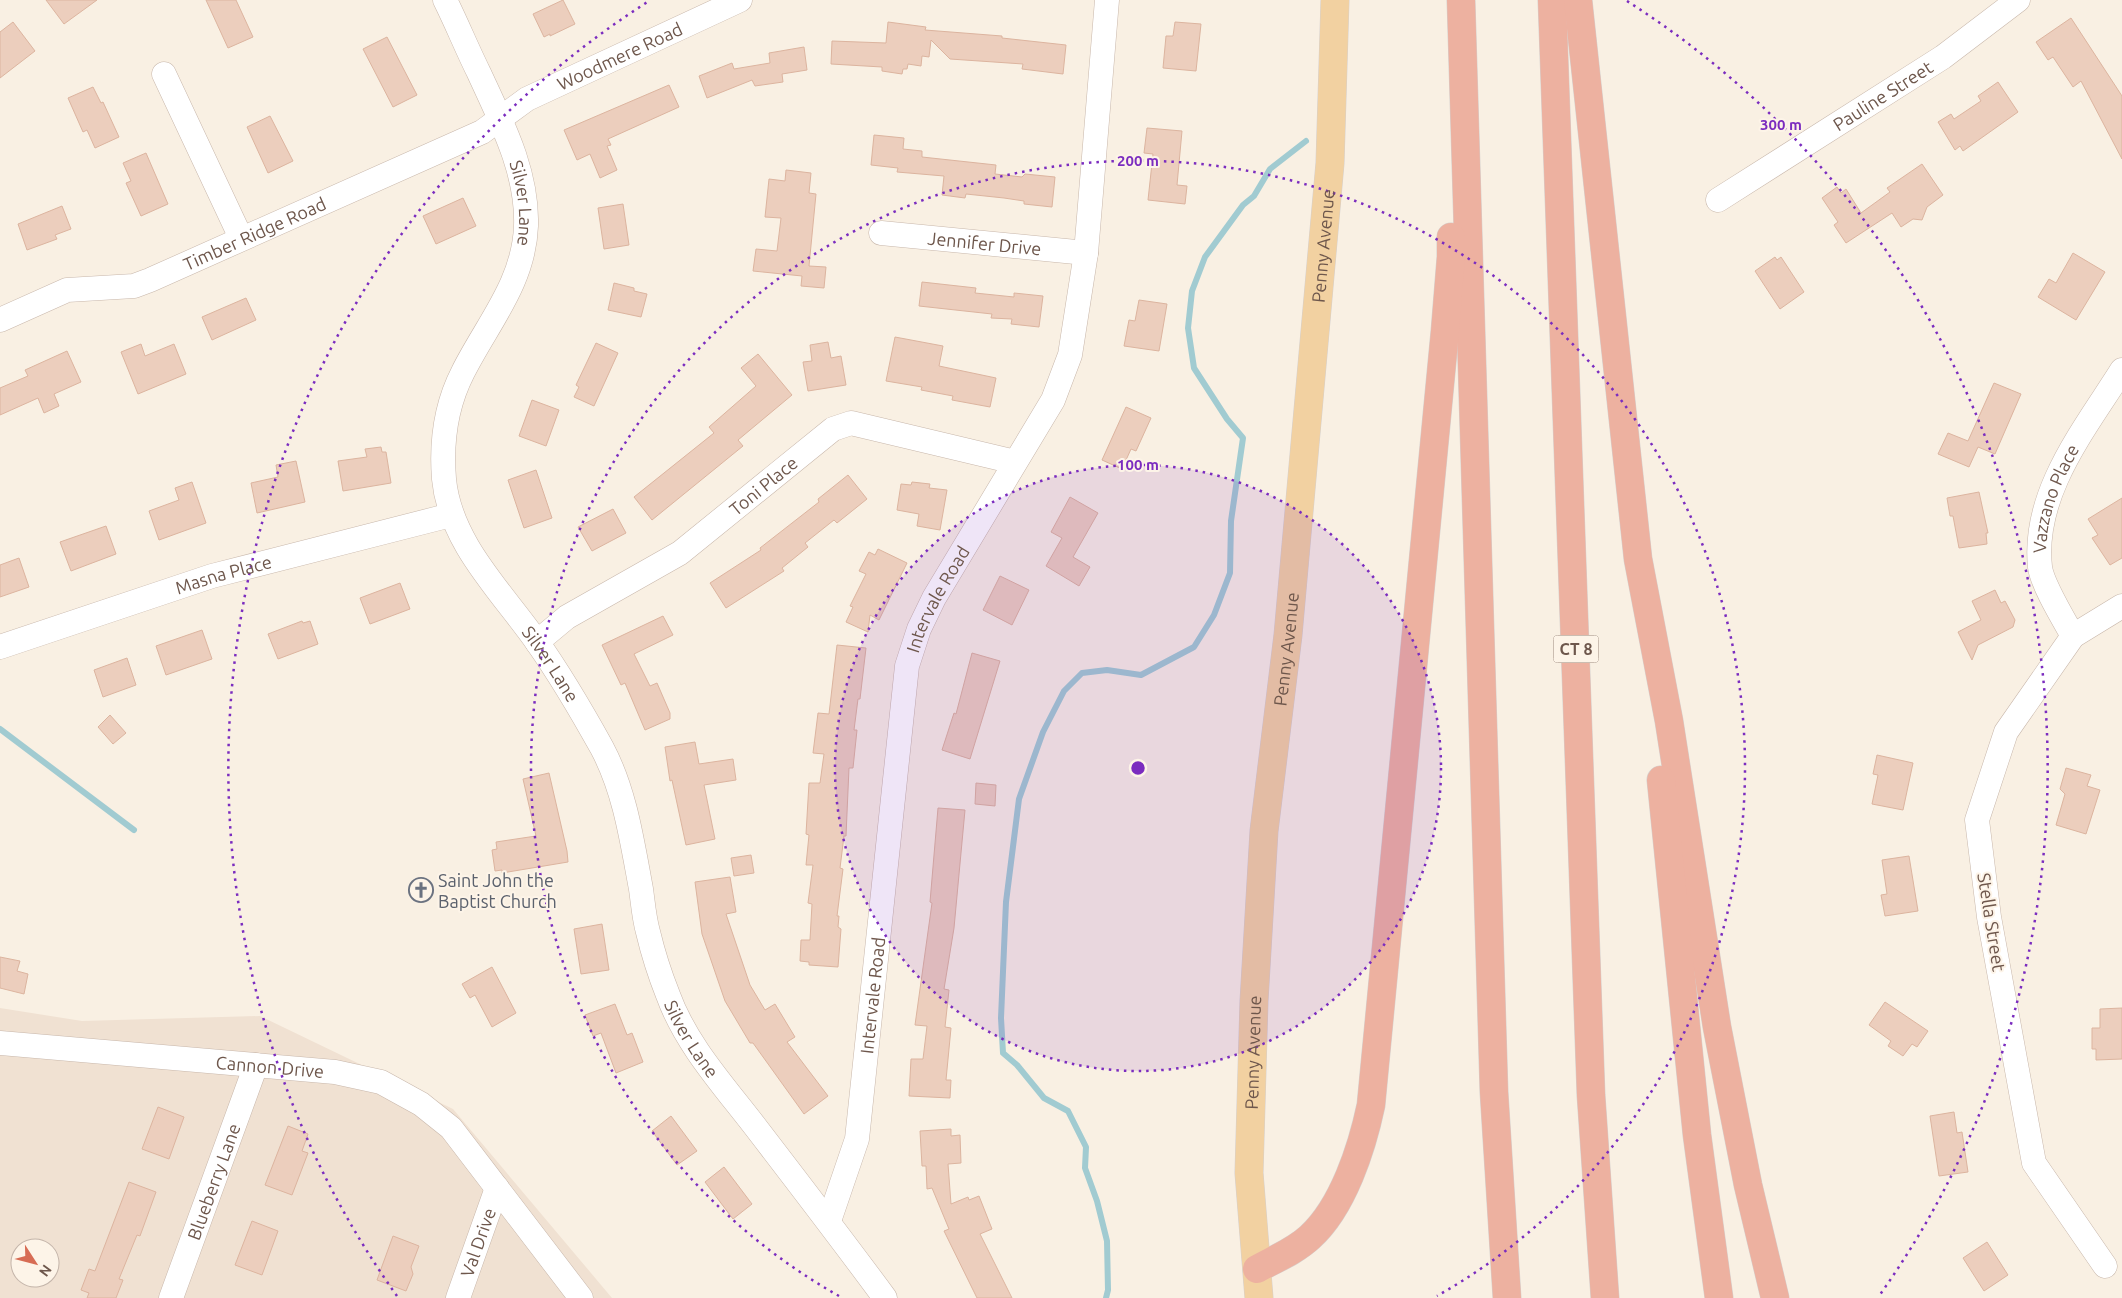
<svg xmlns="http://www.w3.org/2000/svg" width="2122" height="1298" font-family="Ubuntu,sans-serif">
<rect width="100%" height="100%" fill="#f9f0e3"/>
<path fill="#f0e1d2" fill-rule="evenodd" d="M 0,1008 L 82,1021 L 260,1016 L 453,1109 L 612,1298 L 0,1298 ZM 20,1248 L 50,1248 L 50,1278 L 20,1278 Z"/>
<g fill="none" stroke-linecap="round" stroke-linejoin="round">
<g stroke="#a1cbd1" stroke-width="6">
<path d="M 0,729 L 134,830"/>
<path d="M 1106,1298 L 1108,1290 L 1107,1241 L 1097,1201 L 1085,1168 L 1086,1147 L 1068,1111 L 1044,1098 L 1017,1065 L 1003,1053 L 1001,1018 L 1006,902 L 1019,799 L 1043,732 L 1064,691 L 1082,673 L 1107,670 L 1141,675 L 1194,647 L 1214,615 L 1230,573 L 1231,521 L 1243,438 L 1227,419 L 1194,368 L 1188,328 L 1192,291 L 1205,257 L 1243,205 L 1254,196 L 1270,169 L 1306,141"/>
</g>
</g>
<g fill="#eccebd" stroke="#dcb49f">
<path d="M 46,0 L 97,0 L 64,24 Z"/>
<path d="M 206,0 L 236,0 L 253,37 L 228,48 Z"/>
<path d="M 563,0 L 575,24 L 550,36 L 550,34 L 544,37 L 533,14 Z"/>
<path d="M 2071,18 L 2122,96 L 2122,159 L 2081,81 L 2073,87 L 2053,57 L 2048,60 L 2036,42 Z"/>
<path d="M 13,22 L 35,51 L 0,78 L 0,32 Z"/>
<path d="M 888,22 L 926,27 L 925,30 L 1002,36 L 1002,38 L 1066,45 L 1063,74 L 1022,69 L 1023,64 L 950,59 L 931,40 L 929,57 L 922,56 L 921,66 L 908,64 L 907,69 L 903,69 L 902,74 L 882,71 L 882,67 L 831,64 L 832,41 L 886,43 Z"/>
<path d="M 1175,22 L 1201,24 L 1196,71 L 1163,68 L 1166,36 L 1173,36 Z"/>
<path d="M 387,37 L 417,95 L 393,107 L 363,49 Z"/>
<path d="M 804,47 L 807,70 L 782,74 L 783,82 L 755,86 L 752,80 L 707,98 L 699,76 L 732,63 L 734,69 L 770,63 L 769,53 Z"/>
<path d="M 1998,82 L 2018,112 L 1963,151 L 1960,146 L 1955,150 L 1938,122 L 1951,114 L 1954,119 L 1981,101 L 1978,96 Z"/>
<path d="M 669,85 L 679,107 L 608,139 L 611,145 L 607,146 L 617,170 L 600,178 L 590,154 L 577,160 L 564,130 Z"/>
<path d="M 93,87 L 101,103 L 103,102 L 119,137 L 95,148 L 87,130 L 83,132 L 68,98 Z"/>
<path d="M 270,116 L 293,161 L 268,173 L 247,127 Z"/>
<path d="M 1147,128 L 1182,131 L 1177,185 L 1187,186 L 1185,204 L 1148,200 L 1153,154 L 1144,153 Z"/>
<path d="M 874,135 L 904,138 L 903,149 L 922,151 L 922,157 L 996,165 L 995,174 L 1022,177 L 1025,174 L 1055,177 L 1052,207 L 1024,204 L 1024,201 L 1004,198 L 966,194 L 965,198 L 942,195 L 944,176 L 897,172 L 898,168 L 871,165 Z"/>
<path d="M 146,153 L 168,204 L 141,216 L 126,183 L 131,181 L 123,163 Z"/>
<path d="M 1922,164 L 1943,195 L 1927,207 L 1922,220 L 1913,219 L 1901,227 L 1892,213 L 1846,243 L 1834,225 L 1838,222 L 1822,198 L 1837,187 L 1841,193 L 1846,189 L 1861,213 L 1890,192 L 1887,188 Z"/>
<path d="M 786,170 L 811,173 L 809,193 L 816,194 L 809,266 L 826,267 L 824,288 L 801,286 L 802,276 L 753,271 L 756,249 L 777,251 L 781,218 L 765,217 L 769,179 L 785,181 Z"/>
<path d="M 463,198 L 476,226 L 436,244 L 423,216 Z"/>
<path d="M 623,204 L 629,245 L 604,249 L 598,208 Z"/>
<path d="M 62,206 L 71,229 L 55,235 L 57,239 L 27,250 L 18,224 Z"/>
<path d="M 2073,253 L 2105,272 L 2076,320 L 2038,297 L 2049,279 L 2056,283 Z"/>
<path d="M 1775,257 L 1777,260 L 1781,257 L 1804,292 L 1780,309 L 1755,271 Z"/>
<path d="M 922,282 L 976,288 L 975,293 L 1014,297 L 1014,293 L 1043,296 L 1039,327 L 1011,324 L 1012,319 L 991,318 L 992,314 L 919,306 Z"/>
<path d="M 614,283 L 634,288 L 634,291 L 647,294 L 641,317 L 608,310 Z"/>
<path d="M 246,298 L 256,320 L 212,340 L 202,317 Z"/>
<path d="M 1139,300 L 1167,304 L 1159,351 L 1124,346 L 1129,320 L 1135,321 Z"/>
<path d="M 895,337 L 943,346 L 939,366 L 996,378 L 990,407 L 952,400 L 953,396 L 921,390 L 922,387 L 886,381 Z"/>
<path d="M 828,342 L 831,358 L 841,356 L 846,385 L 808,391 L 803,362 L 812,361 L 810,345 Z"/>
<path d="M 596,343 L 618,353 L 594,406 L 574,397 L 579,387 L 576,385 Z"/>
<path d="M 141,344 L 145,356 L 174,344 L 186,374 L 138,394 L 121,352 Z"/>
<path d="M 67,351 L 81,382 L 54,394 L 59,406 L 44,413 L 38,398 L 0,415 L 0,388 L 28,376 L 25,370 Z"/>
<path d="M 758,354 L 792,395 L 738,440 L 743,446 L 652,520 L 634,497 L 714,433 L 709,427 L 756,386 L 741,368 Z"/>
<path d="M 1994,383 L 2021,394 L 1995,454 L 1978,447 L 1969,467 L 1938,454 L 1948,433 L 1968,441 Z"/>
<path d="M 532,400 L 559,410 L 546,446 L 519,436 Z"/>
<path d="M 1126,407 L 1151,418 L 1136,451 L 1131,449 L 1122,469 L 1102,460 Z"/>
<path d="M 381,447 L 382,452 L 386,452 L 391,483 L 343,491 L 338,461 L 367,457 L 365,449 Z"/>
<path d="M 296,461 L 305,502 L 257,513 L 251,483 L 278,477 L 276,465 Z"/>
<path d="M 536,470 L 552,518 L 524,528 L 508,480 Z"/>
<path d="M 848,475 L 867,499 L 837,523 L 834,520 L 805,543 L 808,547 L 782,568 L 784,571 L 726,608 L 710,583 L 761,550 L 760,548 L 819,502 L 818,499 Z"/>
<path d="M 192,482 L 206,523 L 159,540 L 149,511 L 179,500 L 175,488 Z"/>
<path d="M 912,482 L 930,484 L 929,488 L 947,490 L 940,530 L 917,526 L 919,514 L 897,510 L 901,484 L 911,485 Z"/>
<path d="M 1979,492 L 1988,533 L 1986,533 L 1987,544 L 1959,548 L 1953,516 L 1950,516 L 1947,498 Z"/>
<path d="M 1070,497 L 1098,513 L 1073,557 L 1090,567 L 1079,586 L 1046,566 L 1062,538 L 1051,532 Z"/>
<path d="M 2122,498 L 2122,558 L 2110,565 L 2092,538 L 2098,535 L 2088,519 Z"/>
<path d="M 613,509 L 626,533 L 592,551 L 578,527 Z"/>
<path d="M 106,526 L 116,554 L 71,571 L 60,542 Z"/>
<path d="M 878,549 L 907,563 L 879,620 L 870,615 L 868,632 L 846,622 L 853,607 L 850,606 L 866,574 L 859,571 L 869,552 L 875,555 Z"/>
<path d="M 19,558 L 29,587 L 0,597 L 0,565 Z"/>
<path d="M 1000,576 L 1029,590 L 1012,625 L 983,610 Z"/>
<path d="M 400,583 L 410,609 L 370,624 L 360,598 Z"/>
<path d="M 1995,590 L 2001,603 L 2005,601 L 2015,620 L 2013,627 L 1978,645 L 1972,660 L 1958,632 L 1981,620 L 1972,601 Z"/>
<path d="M 663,616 L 673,635 L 634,654 L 650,686 L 657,683 L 670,713 L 670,719 L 645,730 L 625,683 L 621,685 L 602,645 Z"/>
<path d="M 302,621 L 303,623 L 310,621 L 318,644 L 278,659 L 268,634 Z"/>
<path d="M 202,630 L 212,659 L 166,675 L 156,646 Z"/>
<path d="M 837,645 L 866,648 L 860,699 L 858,699 L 854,730 L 857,730 L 853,768 L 849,768 L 846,836 L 844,836 L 840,868 L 843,869 L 837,916 L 839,916 L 838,927 L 841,929 L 838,967 L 809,965 L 809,962 L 800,961 L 801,940 L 810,940 L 812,904 L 808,903 L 813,865 L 806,865 L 809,835 L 806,834 L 809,783 L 820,783 L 824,754 L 813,753 L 818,713 L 829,714 Z"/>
<path d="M 972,653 L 1000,661 L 970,759 L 942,750 L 954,713 L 956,714 Z"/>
<path d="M 127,658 L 136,685 L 103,697 L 94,670 Z"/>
<path d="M 110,715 L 126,733 L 113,744 L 98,727 Z"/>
<path d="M 695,742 L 699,764 L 733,759 L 736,780 L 704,785 L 715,839 L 686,845 L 672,780 L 670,781 L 665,747 Z"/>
<path d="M 1877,755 L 1913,763 L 1903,810 L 1872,804 L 1878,775 L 1873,774 Z"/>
<path d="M 2066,768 L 2091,775 L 2087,786 L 2100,790 L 2086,834 L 2056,825 L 2065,794 L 2060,789 Z"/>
<path d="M 549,773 L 567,851 L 568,862 L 502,873 L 502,870 L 495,871 L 492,850 L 497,849 L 496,842 L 536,836 L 523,779 Z"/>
<path d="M 976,783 L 996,785 L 995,806 L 975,804 Z"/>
<path d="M 938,808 L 965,810 L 954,928 L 944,989 L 949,990 L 945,1027 L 951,1028 L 946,1080 L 951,1080 L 950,1098 L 909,1096 L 911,1059 L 923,1059 L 927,1026 L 915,1025 L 932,903 L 930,902 Z"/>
<path d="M 751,855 L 754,873 L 734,876 L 731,858 Z"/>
<path d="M 1909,856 L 1918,911 L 1885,916 L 1881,895 L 1887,894 L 1882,860 Z"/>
<path d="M 730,877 L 736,912 L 726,914 L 750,985 L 765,1010 L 775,1004 L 795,1037 L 787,1042 L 828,1096 L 804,1114 L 753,1043 L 750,1043 L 725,1001 L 702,934 L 695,882 Z"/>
<path d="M 602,924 L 609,970 L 581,974 L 574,929 Z"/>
<path d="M 0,957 L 20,961 L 17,971 L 28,974 L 24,994 L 0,988 Z"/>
<path d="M 492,967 L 516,1013 L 492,1027 L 475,995 L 470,998 L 462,984 Z"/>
<path d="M 1885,1002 L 1928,1031 L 1917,1047 L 1912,1044 L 1903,1056 L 1888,1046 L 1891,1041 L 1869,1025 Z"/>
<path d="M 615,1004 L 627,1035 L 632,1033 L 643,1062 L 616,1073 L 601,1033 L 593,1036 L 585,1015 Z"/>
<path d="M 2122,1008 L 2122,1059 L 2096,1060 L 2096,1049 L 2092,1049 L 2092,1028 L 2100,1028 L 2100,1009 Z"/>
<path d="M 158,1107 L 184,1117 L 169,1159 L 142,1149 Z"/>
<path d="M 1954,1112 L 1957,1133 L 1962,1132 L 1968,1172 L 1939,1176 L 1930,1116 Z"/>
<path d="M 671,1116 L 697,1151 L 677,1165 L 652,1131 Z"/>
<path d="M 288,1126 L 308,1134 L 302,1151 L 308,1153 L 292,1195 L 265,1185 Z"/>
<path d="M 951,1129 L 951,1136 L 960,1135 L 961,1163 L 948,1164 L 951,1204 L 968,1197 L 969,1200 L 979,1196 L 992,1229 L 980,1234 L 1012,1298 L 977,1298 L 944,1231 L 949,1229 L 932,1188 L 927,1189 L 926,1166 L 922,1166 L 920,1131 Z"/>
<path d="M 724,1167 L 752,1204 L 733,1219 L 705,1182 Z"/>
<path d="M 129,1182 L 156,1192 L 140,1236 L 137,1235 L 119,1279 L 123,1280 L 116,1298 L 87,1298 L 89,1293 L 81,1290 L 89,1269 L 95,1271 Z"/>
<path d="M 252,1221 L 278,1231 L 262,1275 L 235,1265 Z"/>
<path d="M 393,1236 L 419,1246 L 411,1267 L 413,1274 L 406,1291 L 377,1280 Z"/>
<path d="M 1987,1242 L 2008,1275 L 1984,1291 L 1963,1258 Z"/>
</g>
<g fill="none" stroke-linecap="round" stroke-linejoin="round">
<defs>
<g id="minor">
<path id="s1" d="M 445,0 C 457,24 467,49 479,73 C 501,121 528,172 526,226 C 524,283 487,324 463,372 C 446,405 441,442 444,479 C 450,543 502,592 537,642 C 561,676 582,712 602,748 C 625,791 632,841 641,889 C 643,903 644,918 648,932 C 653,953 660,975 668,995 C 686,1045 725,1087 757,1129 C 800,1185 843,1241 885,1298"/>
<path d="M 164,74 L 241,238"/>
<path id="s2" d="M 1718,200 L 1943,57 L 2018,0"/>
<path id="s3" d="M 881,233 L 1086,253"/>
<path id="s4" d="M 0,320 L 67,290 L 134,286 L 150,280 L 482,132 L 527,99 L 740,0"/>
<path id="s5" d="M 2073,636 C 2064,620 2042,584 2040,567 C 2032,493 2085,429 2122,370"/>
<path id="s6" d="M 537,642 L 567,617 L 680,553 L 833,429 L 851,423 L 1015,462"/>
<path id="s7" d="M 0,647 L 212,576 L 451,515"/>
<path id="s8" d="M 0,1043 L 335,1072 L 381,1082 L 421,1104 L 451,1128 L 581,1298"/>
<path id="s9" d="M 829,1221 L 857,1139 L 907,666 L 919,629 L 934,598 L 1053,400 L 1070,355 L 1086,253 L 1107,0"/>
<path d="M 2105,1266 L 2034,1163 L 1989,917 L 1977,820 L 2006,732 L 2073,636 L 2122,606"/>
<path id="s10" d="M 171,1298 L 256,1065"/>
<path id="s11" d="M 458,1298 L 497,1188"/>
</g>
<g id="major">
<path id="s12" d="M 1259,1298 L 1249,1173 L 1254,1001 L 1264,831 L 1288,635 L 1330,163 L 1335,0"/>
</g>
<g id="highway">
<path d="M 1461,0 L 1494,1092 L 1507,1298"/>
<path d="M 1552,0 L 1591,1095 L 1605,1298"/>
<path d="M 1578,0 L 1638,559 L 1669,721 L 1717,1027 L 1748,1185 L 1775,1298"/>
<path d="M 1661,780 L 1697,1135 L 1719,1298"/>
<path d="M 1257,1269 C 1275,1259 1295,1251 1310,1237 C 1343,1207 1362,1148 1371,1105 L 1445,331 L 1451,257 L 1451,237"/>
</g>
</defs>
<use href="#minor" stroke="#c8b7ab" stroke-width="25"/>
<use href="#major" stroke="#d6d0cd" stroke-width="29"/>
<use href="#highway" stroke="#d6d0cd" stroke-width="29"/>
<use href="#minor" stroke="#fff" stroke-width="24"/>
<use href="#major" stroke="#f2d1a1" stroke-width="28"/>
<use href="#highway" stroke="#edb1a0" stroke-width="28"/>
</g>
<circle cx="1138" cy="768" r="303" fill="#7b2cbf" fill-opacity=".12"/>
<g fill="none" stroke="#7b2cbf" stroke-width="2.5" stroke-dasharray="2.5 5">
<circle cx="1138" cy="768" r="303"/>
<path d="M839 1296A607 607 0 1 1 1437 1296"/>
<path d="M397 1296A910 910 0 0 1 649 1M1627 1A910 910 0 0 1 1879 1296"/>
</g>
<defs>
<symbol id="church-ring" viewBox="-11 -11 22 22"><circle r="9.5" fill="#fdf4e8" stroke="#6b7280" stroke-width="1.5"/><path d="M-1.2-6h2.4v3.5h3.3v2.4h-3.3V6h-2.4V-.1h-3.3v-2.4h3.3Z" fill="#6b7280"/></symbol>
</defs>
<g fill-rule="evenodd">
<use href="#church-ring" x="407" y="876" width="28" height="28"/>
</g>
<g text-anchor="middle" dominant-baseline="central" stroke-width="4" stroke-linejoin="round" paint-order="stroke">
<rect fill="#fdf4e8" stroke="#99867b" stroke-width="1" x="1553.5" y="635.5" width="45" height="27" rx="4"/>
<g font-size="16" font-weight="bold" fill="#6e574c">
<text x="1576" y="649">CT 8</text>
</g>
<g font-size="18" fill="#6e574c" stroke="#fdf4e8">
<text stroke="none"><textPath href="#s4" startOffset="679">Woodmere Road</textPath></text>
<text stroke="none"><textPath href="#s2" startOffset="195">Pauline Street</textPath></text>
<text stroke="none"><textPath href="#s1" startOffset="219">Silver Lane</textPath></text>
<text stroke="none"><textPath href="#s4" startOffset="272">Timber Ridge Road</textPath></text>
<text stroke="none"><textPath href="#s3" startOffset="104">Jennifer Drive</textPath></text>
<text stroke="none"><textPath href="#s12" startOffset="1056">Penny Avenue</textPath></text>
<text stroke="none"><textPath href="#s6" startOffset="276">Toni Place</textPath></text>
<text stroke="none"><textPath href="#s5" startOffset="148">Vazzano Place</textPath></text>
<text stroke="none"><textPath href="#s7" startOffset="235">Masna Place</textPath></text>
<text stroke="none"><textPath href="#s9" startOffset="636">Intervale Road</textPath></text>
<text stroke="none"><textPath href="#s12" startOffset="651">Penny Avenue</textPath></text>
<text stroke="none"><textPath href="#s1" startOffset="729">Silver Lane</textPath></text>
<text transform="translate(1992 922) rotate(81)">Stella Street</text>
<text stroke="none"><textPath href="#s9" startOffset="231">Intervale Road</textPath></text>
<text stroke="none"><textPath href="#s1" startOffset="1134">Silver Lane</textPath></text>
<text stroke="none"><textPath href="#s12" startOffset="246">Penny Avenue</textPath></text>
<text stroke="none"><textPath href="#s8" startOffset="271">Cannon Drive</textPath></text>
<text stroke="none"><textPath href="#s10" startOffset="124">Blueberry Lane</textPath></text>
<text stroke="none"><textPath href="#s11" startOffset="59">Val Drive</textPath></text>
</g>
<g font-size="18" fill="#5b616d" stroke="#fdf4e8" text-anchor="start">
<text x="438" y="880">Saint John the<tspan x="438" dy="21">Baptist Church</tspan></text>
</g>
</g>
<circle cx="1138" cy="768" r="8" fill="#7b2cbf" stroke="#fdf4e8" stroke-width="2.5"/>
<g font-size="15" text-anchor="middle" font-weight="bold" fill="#7b2cbf" stroke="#fdf4e8" stroke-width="4" stroke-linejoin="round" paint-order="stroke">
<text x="1781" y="130">300 m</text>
<text x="1138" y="166">200 m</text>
<text x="1138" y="470">100 m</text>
</g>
<g transform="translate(35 1263) rotate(126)"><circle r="24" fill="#fdf4e8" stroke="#c4b5aa"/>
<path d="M0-4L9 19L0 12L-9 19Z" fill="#d76c54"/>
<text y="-8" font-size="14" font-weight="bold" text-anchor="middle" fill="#6e574c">N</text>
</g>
</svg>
